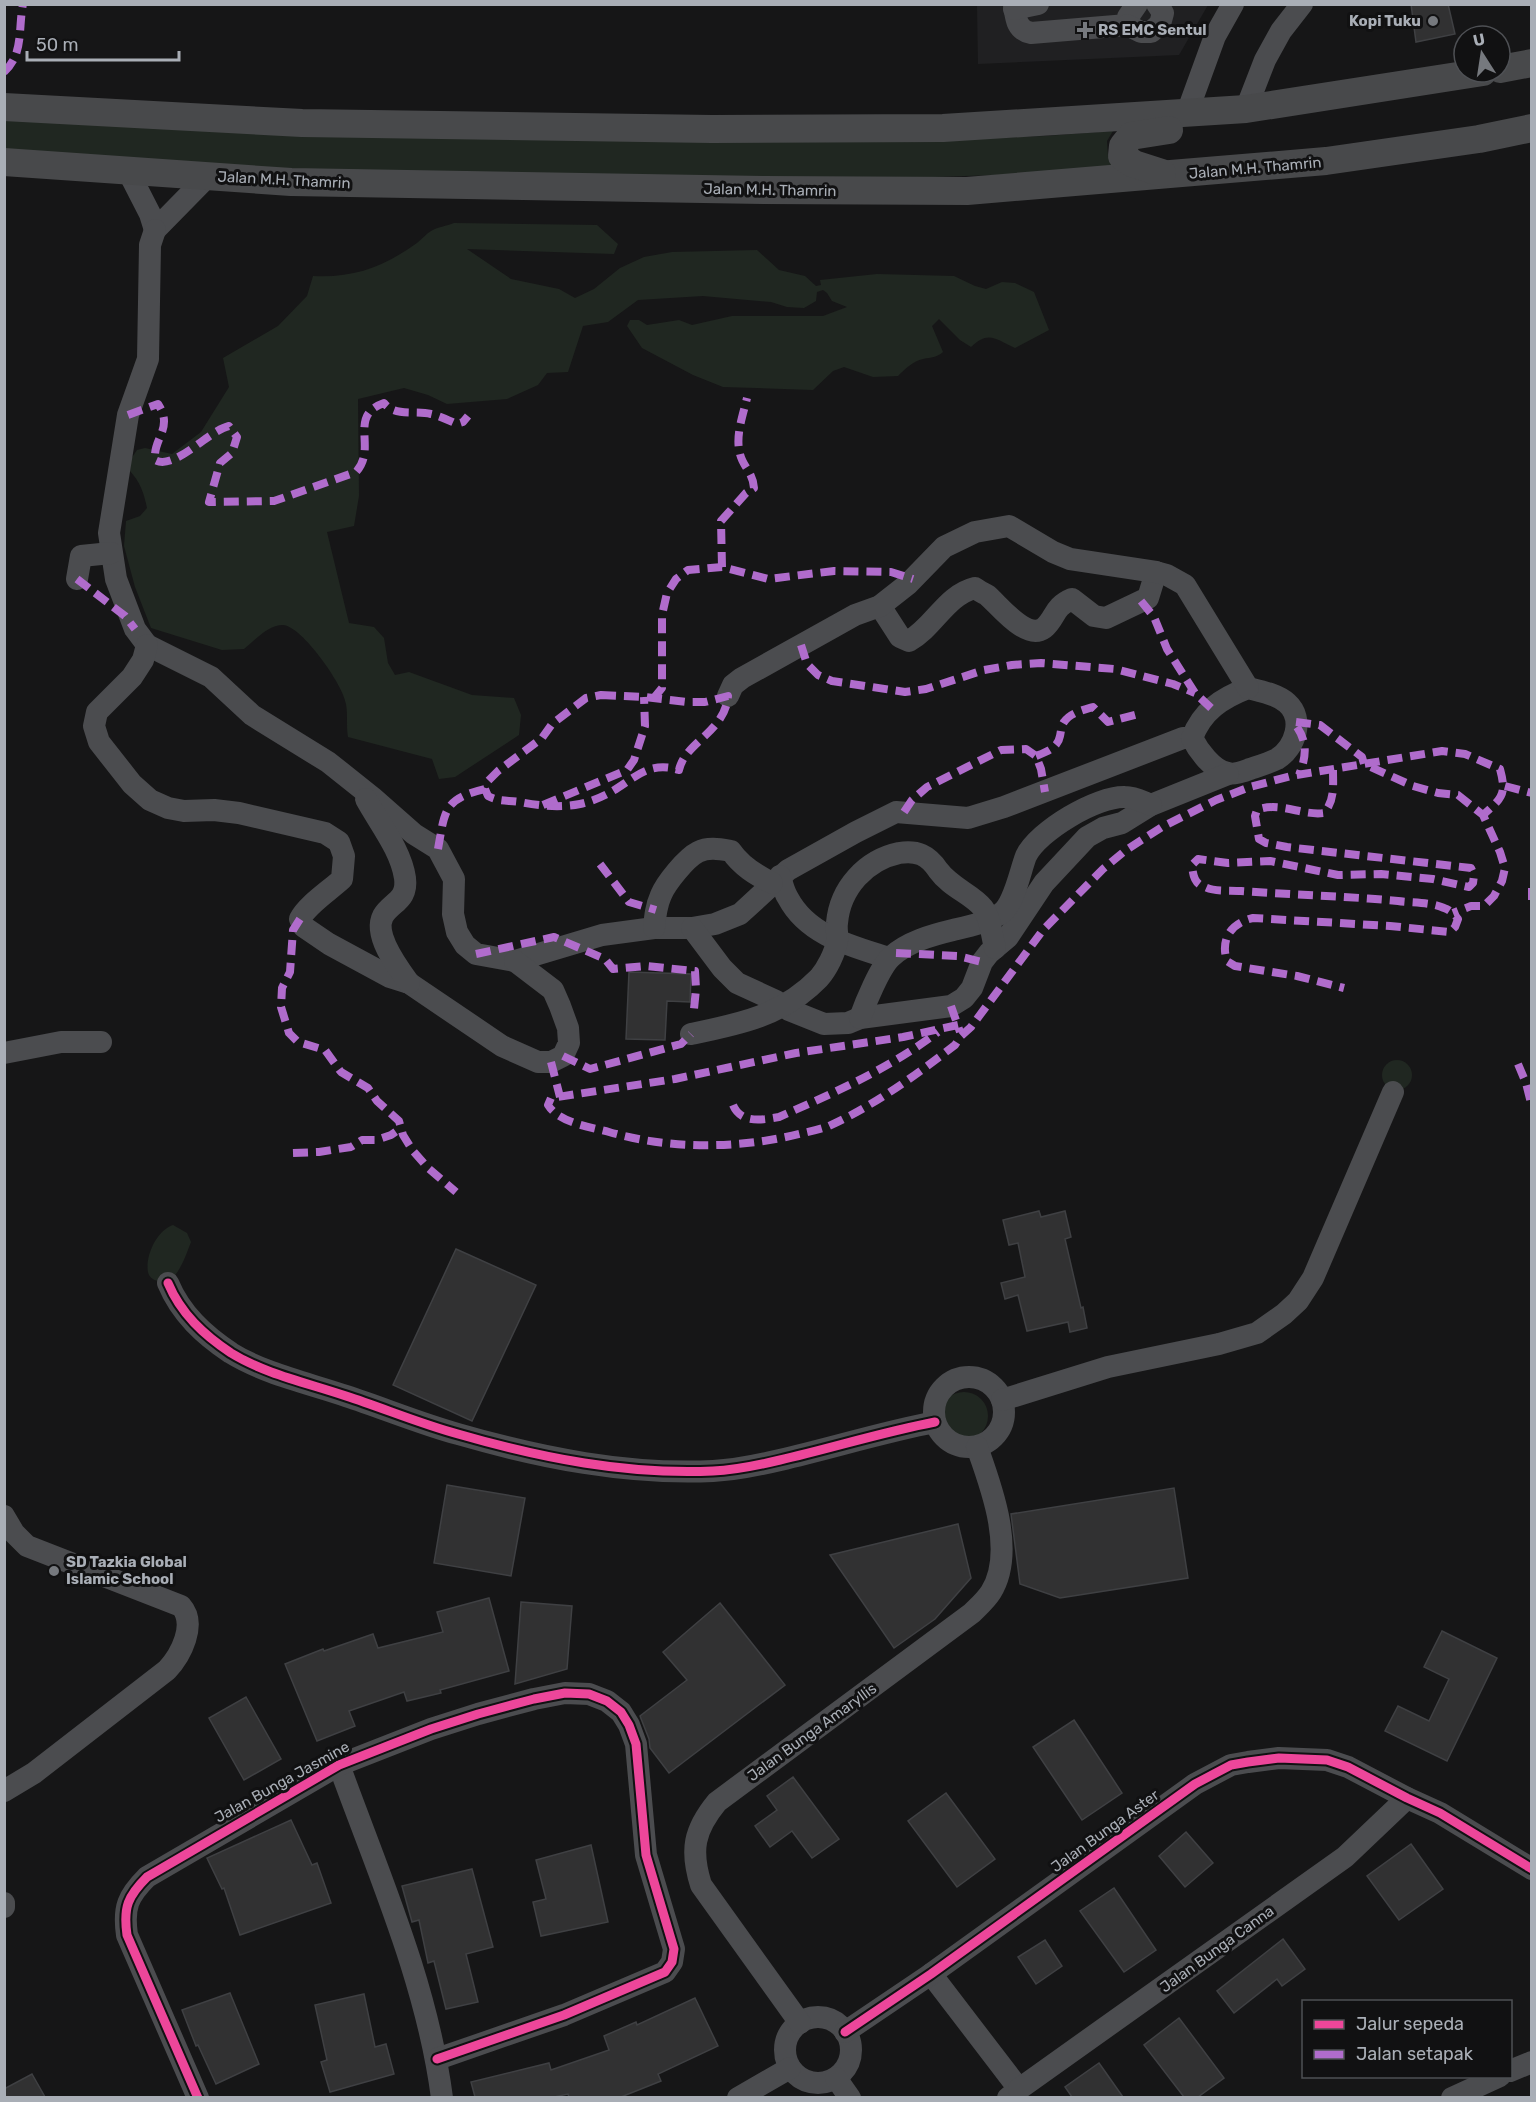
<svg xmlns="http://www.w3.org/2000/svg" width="1536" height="2102" font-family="Rubik,sans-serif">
<rect width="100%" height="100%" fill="#161617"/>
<path fill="#202022" d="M 977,5 L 1208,5 L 1179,55 L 978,64 Z"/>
<g fill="#202721">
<path d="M 4,116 L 915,141 L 1045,136 L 1113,131 L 1107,141 L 1108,157 L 1121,166 L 1054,173 L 815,181 L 287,169 L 5,152 Z"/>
<path d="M 454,223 L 597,225 L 618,244 L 614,254 L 467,249 L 511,279 L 559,289 L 575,298 L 594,289 L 620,268 L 644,257 L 672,252 L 757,250 L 779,270 L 805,276 L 816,286 L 821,285 L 820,280 L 877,274 L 954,276 L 975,286 L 986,289 L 1002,282 L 1015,283 L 1034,292 L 1049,330 L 1015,348 C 996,339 988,330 971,347 L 960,340 L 939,319 L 932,326 L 943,352 C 936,358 932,357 923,359 C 913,361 905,369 898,376 L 873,377 L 844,367 L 833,371 L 813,390 L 723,387 L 693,375 L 642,348 L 627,326 L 630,320 L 639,320 L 647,325 L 679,320 L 692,325 L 732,316 L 823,316 L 847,307 L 832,301 L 827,293 L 823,290 L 817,292 L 816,301 L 804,308 L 787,307 L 771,302 L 703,296 L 638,300 L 608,322 L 583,326 L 568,372 L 547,373 L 538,385 L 507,399 L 447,404 L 428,395 L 404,388 L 358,399 L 359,496 L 354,526 L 327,532 L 349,623 L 374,627 L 384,638 L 388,663 L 395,675 L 409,672 L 472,695 L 514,698 L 521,715 L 519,735 L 455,777 L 439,779 L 432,759 L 348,737 C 346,726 348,715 346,704 C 344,686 302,626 283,625 C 268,625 255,640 244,649 L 222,650 L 151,628 L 135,587 L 124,546 L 126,521 L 140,516 L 147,508 C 144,493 140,482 130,471 L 131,459 L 137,450 L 145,448 L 172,454 L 201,432 L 229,387 L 223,358 L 278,326 L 307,296 L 313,276 C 355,278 383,267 417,243 C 422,239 426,234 431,231 C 437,227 447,226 454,223 Z"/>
<circle cx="1397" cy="1075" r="15"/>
<path d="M 173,1225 L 187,1233 L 191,1242 C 186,1254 177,1287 158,1281 C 153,1280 149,1277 148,1272 C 145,1256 157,1230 173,1225 Z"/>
<circle cx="964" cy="1416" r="24"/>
</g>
<g fill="#313132" stroke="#3f4043" stroke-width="1.5">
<path d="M 1411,4 L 1448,4 L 1455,34 L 1416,42 Z"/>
<path d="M 629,972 L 691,974 L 690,1002 L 667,1001 L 665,1040 L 626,1039 Z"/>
<path d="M 1039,1211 L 1041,1217 L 1065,1211 L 1071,1237 L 1065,1239 L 1081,1308 L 1083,1307 L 1087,1328 L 1070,1332 L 1068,1322 L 1027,1331 L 1018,1295 L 1005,1299 L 1001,1283 L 1025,1277 L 1018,1243 L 1009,1245 L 1003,1220 Z"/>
<path d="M 456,1249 L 536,1285 L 472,1421 L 393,1385 Z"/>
<path d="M 447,1485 L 525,1498 L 511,1576 L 434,1563 Z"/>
<path d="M 1174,1488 L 1188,1578 L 1060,1598 L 1020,1584 L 1011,1514 Z"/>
<path d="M 958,1524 L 971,1578 L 935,1619 L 894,1648 L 830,1555 Z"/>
<path d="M 489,1598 L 509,1671 L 440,1690 L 441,1693 L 407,1701 L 404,1692 L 349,1711 L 355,1726 L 317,1741 L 285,1664 L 323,1649 L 324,1651 L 373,1634 L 378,1648 L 443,1632 L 437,1612 Z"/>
<path d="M 521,1602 L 572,1606 L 567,1669 L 515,1684 Z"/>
<path d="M 720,1603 L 785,1685 L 669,1773 L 650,1748 L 649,1739 L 640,1716 L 687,1680 L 663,1652 Z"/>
<path d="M 1442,1631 L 1497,1658 L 1447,1761 L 1385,1731 L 1398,1706 L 1429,1721 L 1449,1679 L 1424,1667 Z"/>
<path d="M 246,1697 L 281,1759 L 244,1780 L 209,1718 Z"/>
<path d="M 1074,1720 L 1122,1793 L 1082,1820 L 1033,1747 Z"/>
<path d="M 793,1777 L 839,1839 L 812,1858 L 792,1831 L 770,1847 L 755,1826 L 777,1810 L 767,1796 Z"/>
<path d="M 946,1793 L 995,1859 L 957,1887 L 908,1821 Z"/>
<path d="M 291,1820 L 312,1865 L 317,1863 L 331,1903 L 240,1935 L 224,1888 L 222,1889 L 207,1858 Z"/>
<path d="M 1186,1832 L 1213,1863 L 1185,1887 L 1159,1856 Z"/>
<path d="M 1411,1844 L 1443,1889 L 1399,1920 L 1367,1876 Z"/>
<path d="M 591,1845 L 608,1922 L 541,1936 L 533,1902 L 546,1899 L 536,1860 Z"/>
<path d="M 472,1869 L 493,1947 L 466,1954 L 478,2002 L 446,2009 L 434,1961 L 428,1963 L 419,1920 L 412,1922 L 402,1886 Z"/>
<path d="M 1114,1888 L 1156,1950 L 1124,1972 L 1080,1911 Z"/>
<path d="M 1283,1939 L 1305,1969 L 1282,1986 L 1277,1979 L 1234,2013 L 1217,1991 Z"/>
<path d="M 1045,1940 L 1062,1966 L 1036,1984 L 1018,1957 Z"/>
<path d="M 230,1993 L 259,2064 L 216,2084 L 198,2045 L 196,2046 L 182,2010 Z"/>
<path d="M 364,1994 L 375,2047 L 386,2044 L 394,2074 L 330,2092 L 321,2062 L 327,2060 L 315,2005 Z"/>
<path d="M 695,1998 L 718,2046 L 658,2074 L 661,2081 L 621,2097 L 569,2097 L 568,2094 L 554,2097 L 475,2097 L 471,2082 L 549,2063 L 551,2070 L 609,2050 L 604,2036 L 636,2022 L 637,2025 Z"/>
<path d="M 1179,2018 L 1224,2078 L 1198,2097 L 1184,2097 L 1144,2045 Z"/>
<path d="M 1099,2063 L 1123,2097 L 1072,2097 L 1065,2087 Z"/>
<path d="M 32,2074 L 45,2097 L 4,2097 L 4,2089 Z"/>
</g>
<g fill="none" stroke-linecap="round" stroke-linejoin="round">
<g stroke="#4b4c4f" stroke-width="22">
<path d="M 1014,4 C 1016,18 1016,30 1031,33 L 1127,25 L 1128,17 L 1137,4"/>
<path d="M 1014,9 L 1038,4"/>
<path d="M 1127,25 L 1141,32 L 1151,32 L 1160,24 L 1163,13 L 1157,4"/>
<path d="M 1246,109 L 1265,60 L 1281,31 L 1302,4"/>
<path d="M 1187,113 L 1215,36 L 1233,4"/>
<path d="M 128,171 L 150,214 L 155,230 L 208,176"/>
<path d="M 155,230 L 150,245 L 148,359 L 128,415 L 109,533 L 116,579 L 135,629 L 147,645 L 211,677 L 252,715 L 328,762 L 372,797 L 414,834 L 438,849 L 454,879 L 453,914 L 457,932 L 465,945 L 476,954 L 515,961 L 602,935 L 654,928 L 692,928 L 715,924 L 740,914 L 788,870 L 856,832 L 896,812 L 968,818 L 1004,807 L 1183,738 L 1192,738"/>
<path d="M 77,579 L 81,556 L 111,553"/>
<path d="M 880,606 L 900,637 L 909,641 C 934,627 946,595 975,588 C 979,591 983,593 987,595 C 999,605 1026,641 1044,628 C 1056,618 1053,607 1072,599 L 1094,616 L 1106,618 L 1148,598 L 1156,572"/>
<path d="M 147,645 L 143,660 L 132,677 L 97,712 L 94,726 L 99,742 L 132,784 L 150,800 L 168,808 L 184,811 L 214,810 L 239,813 L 325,833 L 339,842 L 344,856 L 342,879 C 329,891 307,905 300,919 L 304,927 L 329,944 L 390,977 L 409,983 L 502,1046 L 538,1062 L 551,1062 L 563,1056 L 569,1043 L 568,1028 L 560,1006 L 553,990 L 515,961"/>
<path d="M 1248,688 C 1260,691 1277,694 1287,703 C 1305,719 1295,748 1277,759 C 1269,763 1259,766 1250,769 C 1244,771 1234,775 1228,773 C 1213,771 1198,750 1192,738 C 1202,711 1222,698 1248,688 Z"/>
<path d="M 728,696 L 733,685 L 742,678 L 855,615 L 880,606 L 908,584 L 944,547 L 975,532 L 1009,526 L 1053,552 L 1070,559 L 1156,572 L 1167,575 L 1185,585 L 1248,688"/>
<path d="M 366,799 C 379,823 401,850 405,878 C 408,901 391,902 383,916 C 373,935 398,968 409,983"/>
<path d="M 780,876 C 782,884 784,892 788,898 C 808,936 852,946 889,958"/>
<path d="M 654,928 C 655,917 656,906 661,895 C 666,883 686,858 698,852 C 708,847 719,849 731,851 C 741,866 756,875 772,883"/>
<path d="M 692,928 L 722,968 L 737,983 L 776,1001 L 789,1010 L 824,1024 L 848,1023 L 860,1018 L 951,1006 L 964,998 L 972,988 L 982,962 L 989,953 L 1008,937 L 1044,883 L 1087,837 L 1103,828 L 1122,823 L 1151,805 L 1228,774"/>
<path d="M 860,1018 C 865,1004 880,967 891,957 C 907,942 932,935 953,930 C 970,926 985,923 1000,914 C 1014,906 1020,871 1026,856 C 1038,831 1097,796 1125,797 C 1135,797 1143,802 1151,805"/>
<path d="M 691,1034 C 740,1024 782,1016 819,978 C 827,969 835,953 837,941 C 838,935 836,929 837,923 C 840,888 866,860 899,853 C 917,850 928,855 938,870 C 951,888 972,894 983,908 C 990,917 992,936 995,948"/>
<path d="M 4,1053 L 61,1042 L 101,1042"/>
<path d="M 168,1283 C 181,1314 204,1335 231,1353 C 265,1374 308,1383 346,1396 C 383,1408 421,1424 458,1434 C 541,1458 627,1475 713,1471 C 736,1470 759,1465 780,1460 C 832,1448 883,1432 935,1422"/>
<circle cx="969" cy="1412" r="35"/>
<path d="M 1002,1400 L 1108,1367 L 1219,1344 L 1257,1333 L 1284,1314 L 1298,1301 L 1313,1278 L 1393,1092"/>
<path d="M 4,1516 L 14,1533 L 27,1546 L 181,1606 C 197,1624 181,1655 167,1670 L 34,1773 L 4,1791"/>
<path d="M 339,1765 C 378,1873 427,1982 442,2098"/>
<path d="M 4,1903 L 4,1907"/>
<path d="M 931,1974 L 1019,2089 L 1008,2098"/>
<circle cx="818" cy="2050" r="33"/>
<path d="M 800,2023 L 701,1885 C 690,1850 694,1830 717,1802 L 972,1613 C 978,1607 986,1600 991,1592 C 1016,1552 991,1486 977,1447"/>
<path d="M 845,2032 L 931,1974 L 1195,1784 L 1231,1765 L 1248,1762 L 1279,1758 L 1327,1760 L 1348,1767 L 1407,1798 L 1440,1813 L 1532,1869"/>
<path d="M 1510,2071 L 1532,2062"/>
<path d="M 836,2078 L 850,2098"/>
<path d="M 1019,2089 L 1345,1857 L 1407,1798"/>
<path d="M 198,2098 L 127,1935 C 123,1907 128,1896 147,1877 L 339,1765 L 431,1729 L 478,1714 L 534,1699 L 565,1693 L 589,1694 L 607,1701 L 621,1712 L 629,1725 L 636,1744 L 646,1855 L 674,1949 L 672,1962 L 665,1972 L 564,2015 L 437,2059"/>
<path d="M 738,2098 L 790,2068"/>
<path d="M 1452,2098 L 1500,2076"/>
</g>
<g stroke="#48494b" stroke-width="28">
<path d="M 1500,69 L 1532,63"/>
<path d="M 4,107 L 302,123 L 712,129 L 943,128 L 1246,109 L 1483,72"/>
<path d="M 4,162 L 291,182 L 763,190 L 967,191 L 1326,161 L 1479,139 L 1532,128"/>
<path d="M 1162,173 L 1134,164 L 1122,156 L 1123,146 L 1131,136 L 1169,130"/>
</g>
<g stroke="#b06ccc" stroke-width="8" stroke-dasharray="15 8" stroke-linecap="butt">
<path d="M 4,72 C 24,54 18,29 23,4"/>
<path d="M 128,415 L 158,404 C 174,429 153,437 155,460 C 174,471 208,431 229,426 L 237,437 L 232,453 L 220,463 L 209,502 L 274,501 L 356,472 C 378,448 347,416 384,403 C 395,417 415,410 431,414 C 440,416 448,420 457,424 L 463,422 L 468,416"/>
<path d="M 722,567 L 721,521 L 746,493 L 754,488 C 753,472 743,467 740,454 C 735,436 743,415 747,398"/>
<path d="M 77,579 L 125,616 L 135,629"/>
<path d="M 1141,601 L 1154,617 L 1167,649 L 1195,693 L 1211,708"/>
<path d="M 801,645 L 807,664 L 818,675 L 832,681 L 905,692 L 926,689 L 984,670 L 1012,665 L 1041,663 L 1115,669 L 1173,684 L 1195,693"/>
<path d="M 601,695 L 644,697 L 687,702 L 705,702 L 728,696 C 725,732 685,742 679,770 C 649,760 634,779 611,792 C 602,797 590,802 580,804 C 560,808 540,806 520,802 C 508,800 499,802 488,796 L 485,789 L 488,781 L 498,771 L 542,738 L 552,724 L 586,698 Z"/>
<path d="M 653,699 L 662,688 L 662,615 L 667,593 L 676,579 L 688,570 L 722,567 L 768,579 L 834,571 L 891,572 L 913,579"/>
<path d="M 1296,722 L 1320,725 L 1362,757 L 1364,764 L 1413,786 L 1438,793 L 1458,795 L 1483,815 L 1500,852 L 1505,868 L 1502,881 L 1494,896 L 1484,906 L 1471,906 L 1453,913"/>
<path d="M 1297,727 C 1308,743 1306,758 1299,775"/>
<path d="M 1036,756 C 1046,752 1058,748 1060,736 C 1061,732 1061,726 1064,722 C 1070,713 1083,710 1093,707 L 1108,722 L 1138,714"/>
<path d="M 1333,770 C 1333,786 1335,800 1324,813 C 1302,816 1279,801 1257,810 L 1255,816 L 1259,839 L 1266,843 L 1287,847 L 1471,868 L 1474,875 L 1473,883 L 1469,887 L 1433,879 L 1381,874 L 1338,875 L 1270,861 L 1228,863 L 1198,859 L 1192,865 C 1193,875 1194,884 1205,887 C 1215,892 1230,890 1241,891 C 1294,895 1346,896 1398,901 C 1412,903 1431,902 1444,908 C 1450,910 1454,914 1458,919 L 1455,927 L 1450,932 L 1390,926 L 1253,918 C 1231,923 1220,939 1227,961 L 1235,966 L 1297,976 L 1344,988"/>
<path d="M 1505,786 L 1532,793"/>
<path d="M 543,805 L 627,770 L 634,760 L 645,726 L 644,697"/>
<path d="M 904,812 L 912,800 L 927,787 L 1001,750 L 1026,749 L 1036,756 L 1041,769 L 1045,792"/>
<path d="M 438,849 C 445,811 443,799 485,789"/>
<path d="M 600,864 L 629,902 L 656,910"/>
<path d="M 1532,888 L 1532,900"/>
<path d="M 300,919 L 293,930 L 290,972 L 282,988 L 281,1007 L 289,1033 L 298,1042 L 325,1050 L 341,1072 L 368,1088 L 377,1101 L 399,1121 L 403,1135 L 413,1151 L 428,1168 L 456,1192"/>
<path d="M 896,953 L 958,956 L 982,962"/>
<path d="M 476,954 L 554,937 L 605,959 L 613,969 L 646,966 L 695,971 L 696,989 L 694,1009 L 688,1013"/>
<path d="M 951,1006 L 960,1032"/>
<path d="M 958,1025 L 903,1037 L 796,1053 L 675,1079 L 551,1098 L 548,1105 C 559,1123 591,1127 609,1132 C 671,1150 741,1149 803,1133 C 812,1131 821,1129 829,1126 C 875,1105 916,1075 955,1045 L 961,1036 L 971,1027 L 1043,930 L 1103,869 L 1126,850 L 1162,827 L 1216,800 L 1250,787 L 1291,776 L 1442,751 L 1465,754 L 1500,769 C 1507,795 1502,798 1483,815"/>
<path d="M 563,1056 L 590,1069 L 681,1044 L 691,1034"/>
<path d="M 551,1062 L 560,1097"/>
<path d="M 1518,1064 L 1526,1083 L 1532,1107"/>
<path d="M 733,1105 C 741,1124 762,1120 779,1117 C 834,1093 890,1068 938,1032"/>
<path d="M 293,1153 L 319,1152 L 351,1147 L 362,1140 L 376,1140 L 391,1135 L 401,1128"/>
</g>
<defs>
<g id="cycleway">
<path d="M 168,1283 C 181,1314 204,1335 231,1353 C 265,1374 308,1383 346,1396 C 383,1408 421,1424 458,1434 C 541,1458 627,1475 713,1471 C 736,1470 759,1465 780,1460 C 832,1448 883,1432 935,1422"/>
<path d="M 845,2032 L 931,1974 L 1195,1784 L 1231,1765 L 1248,1762 L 1279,1758 L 1327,1760 L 1348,1767 L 1407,1798 L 1440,1813 L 1532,1869"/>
<path d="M 198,2098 L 127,1935 C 123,1907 128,1896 147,1877 L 339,1765 L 431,1729 L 478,1714 L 534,1699 L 565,1693 L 589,1694 L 607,1701 L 621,1712 L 629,1725 L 636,1744 L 646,1855 L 674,1949 L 672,1962 L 665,1972 L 564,2015 L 437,2059"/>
</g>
</defs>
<use href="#cycleway" stroke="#111112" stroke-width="13"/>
<use href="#cycleway" stroke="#ed469a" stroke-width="9"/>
</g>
<g fill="#76797e" stroke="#111112" stroke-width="2">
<circle cx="1433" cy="21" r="6"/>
<path d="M1082 21h6v6h6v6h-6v6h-6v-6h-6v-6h6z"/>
<circle cx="54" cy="1571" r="6"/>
</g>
<g text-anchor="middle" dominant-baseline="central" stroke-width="6" stroke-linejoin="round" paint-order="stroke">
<g font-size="15" font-weight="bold" fill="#a9aeb6" stroke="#111112" text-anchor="start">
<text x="1421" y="21" text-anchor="end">Kopi Tuku</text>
<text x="1098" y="30">RS EMC Sentul</text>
<text x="66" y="1562">SD Tazkia Global<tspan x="66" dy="17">Islamic School</tspan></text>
</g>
<g font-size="15" fill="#a9aeb6" stroke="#111112">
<text transform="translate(1255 168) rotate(-5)">Jalan M.H. Thamrin</text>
<text transform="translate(284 180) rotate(3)">Jalan M.H. Thamrin</text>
<text transform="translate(770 190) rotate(1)">Jalan M.H. Thamrin</text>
<text transform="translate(812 1732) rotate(-36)">Jalan Bunga Amaryllis</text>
<text transform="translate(282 1782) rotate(-29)">Jalan Bunga Jasmine</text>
<text transform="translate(1105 1831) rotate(-36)">Jalan Bunga Aster</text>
<text transform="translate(1217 1949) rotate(-36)">Jalan Bunga Canna</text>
</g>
</g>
<rect width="1536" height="2102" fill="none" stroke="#a9aeb6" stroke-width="12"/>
<rect x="1302" y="2000" width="210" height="78" fill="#111112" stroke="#4e5054" stroke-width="1.5"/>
<rect x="1314" y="2020" width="30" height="9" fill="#ed469a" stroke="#4e5054" stroke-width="1.5"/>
<text x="1356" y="2030" font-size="18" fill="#a9aeb6">Jalur sepeda</text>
<rect x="1314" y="2050" width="30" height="9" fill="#b06ccc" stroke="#4e5054" stroke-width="1.5"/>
<text x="1356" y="2060" font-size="18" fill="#a9aeb6">Jalan setapak</text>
<g transform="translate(1482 54) rotate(348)"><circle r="28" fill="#111112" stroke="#4e5054" stroke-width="1.5"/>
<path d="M0-4.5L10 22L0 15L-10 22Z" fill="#76797e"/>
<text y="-9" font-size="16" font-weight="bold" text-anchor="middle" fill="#a9aeb6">U</text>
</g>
<path d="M27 51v9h152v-9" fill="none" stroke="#a9aeb6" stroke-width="3"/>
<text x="36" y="51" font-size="18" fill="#a9aeb6" stroke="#111112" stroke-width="4.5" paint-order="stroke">50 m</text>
</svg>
